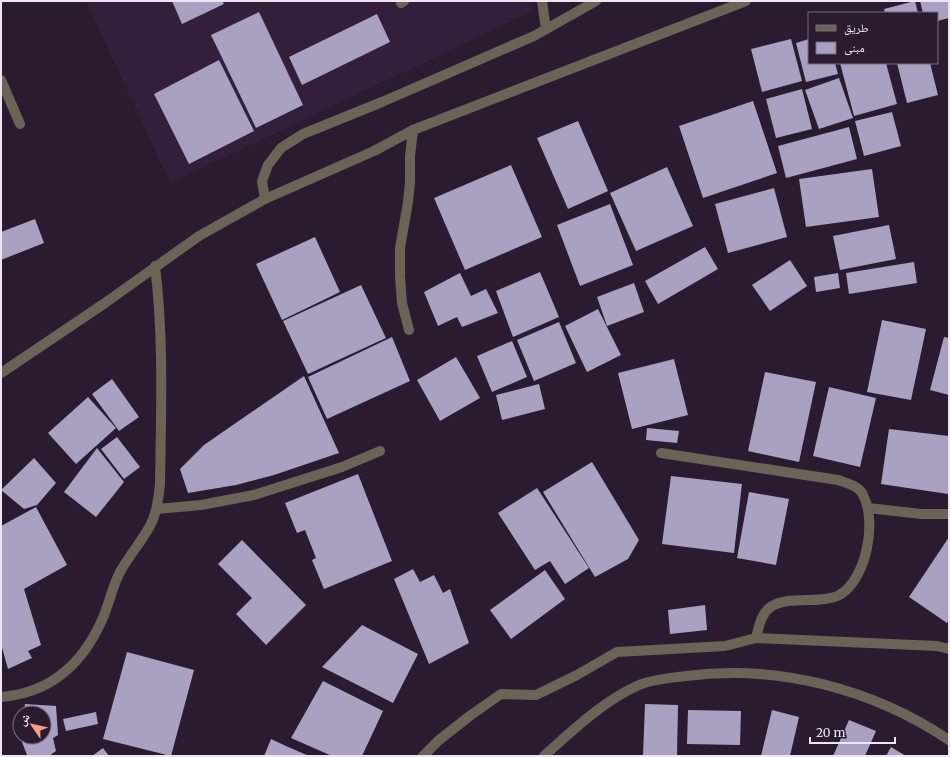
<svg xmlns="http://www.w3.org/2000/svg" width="950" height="757" font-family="Merriweather,'Noto Naskh Arabic',serif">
<rect width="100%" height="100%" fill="#2a1b30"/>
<path fill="#331f3b" d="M 86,1 L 531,1 L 535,10 L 170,183 Z"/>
<g fill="#aaa0c1">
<path d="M 172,1 L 222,1 L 224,4 L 182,24 Z"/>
<path d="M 915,1 L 918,13 L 885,13 L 884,9 Z"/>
<path d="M 920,1 L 949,1 L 949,18 L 937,21 L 937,13 L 923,13 Z"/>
<path d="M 259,12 L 303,105 L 256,128 L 211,35 Z"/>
<path d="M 377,14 L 390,42 L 302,85 L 289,57 Z"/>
<path d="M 791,39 L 802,81 L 762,92 L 751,49 Z"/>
<path d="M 809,39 L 809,63 L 835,63 L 838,74 L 806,82 L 796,43 Z"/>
<path d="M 219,60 L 254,131 L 189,164 L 154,94 Z"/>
<path d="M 840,63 L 886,63 L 897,104 L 854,116 Z"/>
<path d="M 897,63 L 930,63 L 938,95 L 907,103 Z"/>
<path d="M 839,78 L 853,118 L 819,129 L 805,90 Z"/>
<path d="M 802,89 L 812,129 L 776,138 L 766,99 Z"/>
<path d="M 753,101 L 777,173 L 703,198 L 679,126 Z"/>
<path d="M 892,112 L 901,146 L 864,156 L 855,121 Z"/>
<path d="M 578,121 L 608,191 L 568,209 L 537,138 Z"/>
<path d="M 849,127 L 857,159 L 786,178 L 778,146 Z"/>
<path d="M 511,165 L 542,237 L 465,270 L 434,198 Z"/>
<path d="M 667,167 L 693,226 L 636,251 L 610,193 Z"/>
<path d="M 872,169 L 879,217 L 806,227 L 799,179 Z"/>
<path d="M 774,188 L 787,237 L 728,253 L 715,204 Z"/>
<path d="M 610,204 L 633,265 L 580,286 L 557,225 Z"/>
<path d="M 35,219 L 44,243 L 1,260 L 1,232 Z"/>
<path d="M 889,225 L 896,259 L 840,270 L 833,236 Z"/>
<path d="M 315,237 L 340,292 L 282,320 L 256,264 Z"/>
<path d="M 705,247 L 718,269 L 658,304 L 645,281 Z"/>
<path d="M 790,260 L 807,286 L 770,311 L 752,285 Z"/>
<path d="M 914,262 L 917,283 L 849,294 L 846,273 Z"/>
<path d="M 540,272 L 559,317 L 513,337 L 496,291 Z"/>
<path d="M 460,273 L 471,296 L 486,289 L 498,313 L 462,327 L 457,317 L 438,326 L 424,292 Z"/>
<path d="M 838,273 L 840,288 L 816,292 L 814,277 Z"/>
<path d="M 634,283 L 644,312 L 607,326 L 597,297 Z"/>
<path d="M 361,285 L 386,338 L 308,374 L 283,321 Z"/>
<path d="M 598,309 L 621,355 L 587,372 L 565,326 Z"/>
<path d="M 882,320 L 926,329 L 911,400 L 867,392 Z"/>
<path d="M 559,322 L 576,363 L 534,381 L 517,340 Z"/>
<path d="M 392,337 L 410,381 L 327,419 L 308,377 Z"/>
<path d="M 944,337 L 949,338 L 949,395 L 930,390 Z"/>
<path d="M 512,341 L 527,377 L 492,392 L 477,356 Z"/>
<path d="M 456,357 L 480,398 L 440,421 L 417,380 Z"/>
<path d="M 674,359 L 688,415 L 632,429 L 618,373 Z"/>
<path d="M 765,372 L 816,382 L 799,462 L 748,451 Z"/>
<path d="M 304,376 L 339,453 L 274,475 L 236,485 L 188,493 L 180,469 L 204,445 Z"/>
<path d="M 112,379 L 139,417 L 119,431 L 92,394 Z"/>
<path d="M 539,384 L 545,409 L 502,420 L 496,395 Z"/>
<path d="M 829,387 L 876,398 L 860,467 L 813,456 Z"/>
<path d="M 88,397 L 116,428 L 76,464 L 48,433 Z"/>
<path d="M 647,428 L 679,431 L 677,443 L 646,440 Z"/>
<path d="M 889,429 L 949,436 L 948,494 L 881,484 Z"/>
<path d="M 117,437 L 140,467 L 124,479 L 101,449 Z"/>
<path d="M 97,448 L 124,482 L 96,517 L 64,492 Z"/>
<path d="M 34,458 L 56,483 L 37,505 L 24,509 L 1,490 Z"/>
<path d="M 592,462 L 639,540 L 628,559 L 595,577 L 543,492 Z"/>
<path d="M 358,474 L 392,561 L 324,589 L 312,560 L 316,558 L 305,530 L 297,533 L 285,503 Z"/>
<path d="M 671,476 L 742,484 L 734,553 L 662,544 Z"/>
<path d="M 537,488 L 589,568 L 565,584 L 550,561 L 535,570 L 498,513 Z"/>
<path d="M 749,492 L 789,499 L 776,565 L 737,558 Z"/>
<path d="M 36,507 L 67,565 L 24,589 L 41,645 L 28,651 L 32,658 L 8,669 L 1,644 L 1,526 Z"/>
<path d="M 949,537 L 949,619 L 947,623 L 909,597 Z"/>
<path d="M 242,540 L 306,605 L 266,645 L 236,614 L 252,598 L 218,564 Z"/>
<path d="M 413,569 L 420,582 L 434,575 L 443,593 L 450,589 L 469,643 L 429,664 L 394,579 Z"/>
<path d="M 545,570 L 565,599 L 511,639 L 490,610 Z"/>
<path d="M 705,605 L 707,630 L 670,634 L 668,610 Z"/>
<path d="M 362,625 L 418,654 L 393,703 L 322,667 Z"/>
<path d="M 127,652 L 194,670 L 171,756 L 103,739 Z"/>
<path d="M 323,681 L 383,711 L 362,756 L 332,756 L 291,738 Z"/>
<path d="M 25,704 L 56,706 L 58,735 L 53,738 L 56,751 L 49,756 L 28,756 L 27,755 L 20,737 L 44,737 L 44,713 L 24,713 Z"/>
<path d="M 645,704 L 678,705 L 677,756 L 643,756 Z"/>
<path d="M 688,710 L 741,711 L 740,745 L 687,744 Z"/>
<path d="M 772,710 L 799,717 L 790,756 L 761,756 Z"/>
<path d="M 96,712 L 98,724 L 66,731 L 63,719 Z"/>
<path d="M 849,720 L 876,731 L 865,756 L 833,756 Z"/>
<path d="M 20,725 L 20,736 L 17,729 Z"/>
<path d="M 271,739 L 286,746 L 309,756 L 264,756 Z"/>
<path d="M 891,747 L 906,756 L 886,756 Z"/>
<path d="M 103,748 L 109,756 L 92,756 Z"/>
</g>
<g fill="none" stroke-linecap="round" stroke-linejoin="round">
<g stroke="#6c6357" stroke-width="10">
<path d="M 542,1 L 546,29"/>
<path d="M 401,3 L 404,1"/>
<path d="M 1,80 L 20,124"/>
<path d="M 265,199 L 262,181 L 268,165 L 281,148 L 303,134 L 382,102 L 534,36 L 596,1"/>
<path d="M 409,330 L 402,303 L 400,276 L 400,248 L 408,202 L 410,182 L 410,156 L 413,130"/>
<path d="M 1,373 L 105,303 L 199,236 L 265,199 L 374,151 L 413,130 L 746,1"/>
<path d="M 661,453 L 838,480 C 847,483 859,486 863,495 C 877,521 867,577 841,594 C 823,605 791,595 772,606 C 761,613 759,626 756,638"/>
<path d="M 868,508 L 921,514 L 949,514"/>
<path d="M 157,509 L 201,505 L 254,495 L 342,467 L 380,451"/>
<path d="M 1,697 C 50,693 82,665 102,620 C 109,605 112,587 120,572 C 129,556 141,542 150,526 C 157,513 158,499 160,485 C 161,412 164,338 155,266"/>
<path d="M 423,756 L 439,740 L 471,715 L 501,694 L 536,695 L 577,675 L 617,652 L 725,646 L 756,638 L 937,646 L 949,649"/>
<path d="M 544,756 C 573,730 603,701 639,685 C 653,679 671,678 686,676 C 778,664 873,689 949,740"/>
</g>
</g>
<rect width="950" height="757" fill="none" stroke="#efe4f3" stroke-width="4"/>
<rect x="808" y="12" width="130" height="52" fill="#2a1b30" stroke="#796b7e"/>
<rect x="816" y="25" width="20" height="6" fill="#6c6357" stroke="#796b7e"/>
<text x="844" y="32" font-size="12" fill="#efe4f3">طريق</text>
<rect x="816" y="42" width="20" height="12" fill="#aaa0c1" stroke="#796b7e"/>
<text x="844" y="52" font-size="12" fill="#efe4f3">مبنى</text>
<g transform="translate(32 725) rotate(304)"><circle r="19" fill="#2a1b30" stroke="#796b7e"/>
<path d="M0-3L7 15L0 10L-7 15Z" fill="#f39f82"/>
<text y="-6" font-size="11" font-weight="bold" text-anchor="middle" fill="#efe4f3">ش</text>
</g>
<path d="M810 737v6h85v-6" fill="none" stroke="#efe4f3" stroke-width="2"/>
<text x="816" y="737" font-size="12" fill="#efe4f3" stroke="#2a1b30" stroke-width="3" paint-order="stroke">20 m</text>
</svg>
